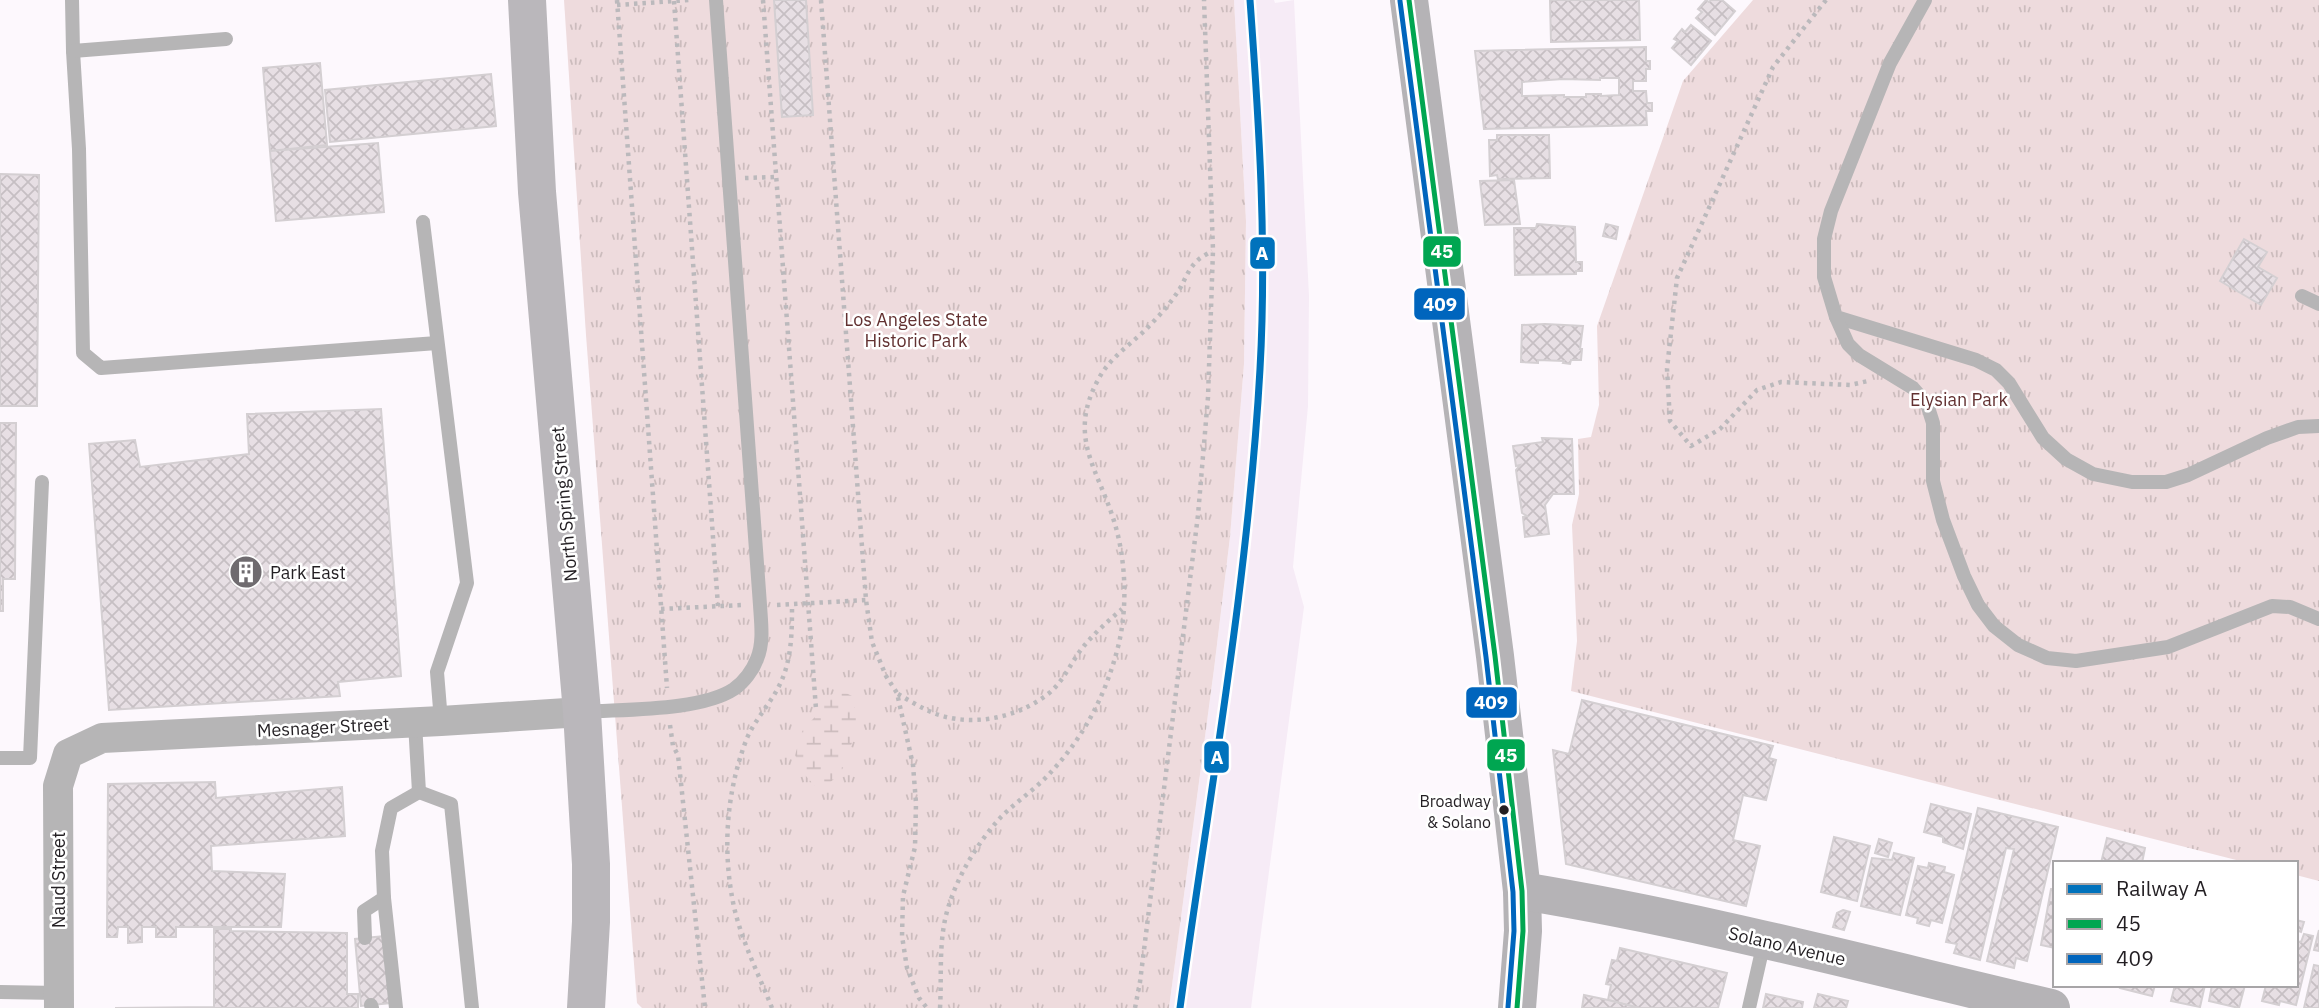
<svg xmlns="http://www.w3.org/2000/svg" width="2319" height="1008" font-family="'IBM Plex Sans',sans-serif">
<defs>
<pattern id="grass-tufts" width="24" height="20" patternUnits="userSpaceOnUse" patternTransform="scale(1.75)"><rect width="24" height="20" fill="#eedbdd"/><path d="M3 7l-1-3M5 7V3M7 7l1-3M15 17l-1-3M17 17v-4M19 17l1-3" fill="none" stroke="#ccbcbd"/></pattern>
<pattern id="wetland-marsh" width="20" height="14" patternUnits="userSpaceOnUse" patternTransform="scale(1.75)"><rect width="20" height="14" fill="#eedbdd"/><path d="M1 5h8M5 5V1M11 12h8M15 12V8" fill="none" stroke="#ccbcbd"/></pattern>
<pattern id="building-cross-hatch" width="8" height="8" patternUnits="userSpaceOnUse" patternTransform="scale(1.75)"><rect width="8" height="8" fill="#e7dfe4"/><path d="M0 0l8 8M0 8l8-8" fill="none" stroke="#c6bfc3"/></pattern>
</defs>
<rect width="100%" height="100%" fill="#fdf8fd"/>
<path fill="#f6ebf6" d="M 1234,0 L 1274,0 L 1275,3 L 1294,0 L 1309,296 L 1308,406 L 1293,567 L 1304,607 L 1251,1008 L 1169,1008 L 1214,669 L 1230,537 L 1244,364 L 1246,221 Z"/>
<g fill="url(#grass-tufts)">
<path d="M 564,0 L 1234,0 L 1246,221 L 1244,364 L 1230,537 L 1214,669 L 1169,1008 L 642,1008 L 637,1003 L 586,335 Z"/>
<path d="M 1753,0 L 2319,0 L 2319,881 L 2296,875 L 2296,863 L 2248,863 L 1571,691 L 1577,641 L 1572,525 L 1579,494 L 1578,439 L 1591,437 L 1599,405 L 1597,326 L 1683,81 Z"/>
</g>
<path fill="url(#wetland-marsh)" d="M 840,690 L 852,696 L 857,717 L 854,737 L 841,773 L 827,785 L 816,787 L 804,774 L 795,755 L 803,729 L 819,713 L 829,696 Z"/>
<g fill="url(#building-cross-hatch)" stroke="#d4cfd2" stroke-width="2" fill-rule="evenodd">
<path d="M 774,0 L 806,0 L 813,115 L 782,117 Z"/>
<path d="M 1550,0 L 1639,0 L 1640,40 L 1551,42 Z"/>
<path d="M 1706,0 L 1709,2 L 1711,0 L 1722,0 L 1735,11 L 1715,35 L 1696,18 L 1702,12 L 1698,9 Z"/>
<path d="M 1691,25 L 1711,41 L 1691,65 L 1672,48 L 1678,41 L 1674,39 L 1682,29 L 1685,32 Z"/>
<path d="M 1646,47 L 1646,61 L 1650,61 L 1650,69 L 1646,69 L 1646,81 L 1633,81 L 1633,91 L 1646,91 L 1647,103 L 1652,103 L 1652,111 L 1646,111 L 1647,125 L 1484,129 L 1475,51 ZM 1600,78 L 1619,78 L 1619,95 L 1601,96 L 1601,94 L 1586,94 L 1586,97 L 1564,97 L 1564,95 L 1522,96 L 1522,82 L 1563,79 L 1600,80 Z"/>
<path d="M 320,63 L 327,145 L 270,151 L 263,68 Z"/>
<path d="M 491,74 L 496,126 L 330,142 L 325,90 Z"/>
<path d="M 1497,135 L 1549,135 L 1550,178 L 1498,179 L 1497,175 L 1490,176 L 1489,140 L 1497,140 Z"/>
<path d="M 378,143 L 384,212 L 276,221 L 270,151 Z"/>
<path d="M 0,174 L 39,175 L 37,406 L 0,406 Z"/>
<path d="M 1514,180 L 1520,224 L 1485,225 L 1480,181 Z"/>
<path d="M 1537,224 L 1575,227 L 1576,262 L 1582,262 L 1582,271 L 1576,271 L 1576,274 L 1515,275 L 1514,228 L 1536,228 Z"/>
<path d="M 1606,224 L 1618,227 L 1616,239 L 1603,236 Z"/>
<path d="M 2244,239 L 2267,252 L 2258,267 L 2277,278 L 2261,305 L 2220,281 Z"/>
<path d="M 1545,324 L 1583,326 L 1580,349 L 1582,349 L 1581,360 L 1571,360 L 1570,364 L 1563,363 L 1564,361 L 1538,360 L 1538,363 L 1521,362 L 1522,325 Z"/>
<path d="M 381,409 L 401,676 L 338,682 L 340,696 L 109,710 L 89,444 L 135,440 L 140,467 L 249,454 L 247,414 Z"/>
<path d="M 0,423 L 16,423 L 15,579 L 3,579 L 3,611 L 0,611 Z"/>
<path d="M 1542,438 L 1572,439 L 1574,494 L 1553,494 L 1545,505 L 1549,534 L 1525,537 L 1523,517 L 1527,516 L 1522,513 L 1516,470 L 1520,465 L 1516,466 L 1513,446 L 1543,442 Z"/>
<path d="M 1582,700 L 1773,746 L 1769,758 L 1776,760 L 1766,800 L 1743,795 L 1733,840 L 1760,846 L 1746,906 L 1566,864 L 1553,750 L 1569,754 Z"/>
<path d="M 215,782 L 216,798 L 342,787 L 345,836 L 211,846 L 212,871 L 285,874 L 281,927 L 176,927 L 176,937 L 156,937 L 156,927 L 142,927 L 142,942 L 128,943 L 128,927 L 118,927 L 117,937 L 107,937 L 108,784 Z"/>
<path d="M 1931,804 L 1971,814 L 1963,849 L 1943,842 L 1943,837 L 1924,832 Z"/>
<path d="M 1978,808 L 2058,827 L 2027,961 L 2016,958 L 2014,968 L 1987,961 L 2014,849 L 2006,848 L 1980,960 L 1954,953 L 1957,944 L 1946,942 Z"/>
<path d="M 1834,837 L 1870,846 L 1857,901 L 1821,892 Z"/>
<path d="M 2107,838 L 2145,848 L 2142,863 L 2101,863 Z"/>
<path d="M 1879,839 L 1892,843 L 1888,857 L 1875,853 Z"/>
<path d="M 1894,853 L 1914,858 L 1900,915 L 1861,906 L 1872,858 L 1892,860 Z"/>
<path d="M 1929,863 L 1945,867 L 1944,872 L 1954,875 L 1942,923 L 1931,920 L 1929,926 L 1917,923 L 1918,918 L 1906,915 L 1918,866 L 1928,868 Z"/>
<path d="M 2055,884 L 2055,948 L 2041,945 L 2051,889 L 2053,889 Z"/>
<path d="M 1843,910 L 1850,912 L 1844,930 L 1833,927 L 1837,913 Z"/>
<path d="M 2296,920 L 2304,922 L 2301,932 L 2296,930 Z"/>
<path d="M 214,929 L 231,929 L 231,931 L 347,933 L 347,994 L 358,994 L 358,1008 L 115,1008 L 214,1007 Z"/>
<path d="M 2319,930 L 2319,951 L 2314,950 Z"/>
<path d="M 2304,934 L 2313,936 L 2296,1005 L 2280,1001 L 2279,1005 L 2262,1001 L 2266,985 L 2296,985 L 2296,941 L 2301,942 Z"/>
<path d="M 384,936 L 391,1003 L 361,1006 L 355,939 Z"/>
<path d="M 1620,948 L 1727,973 L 1718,1008 L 1639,1008 L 1608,1000 L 1611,985 L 1606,984 L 1612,960 L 1617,961 Z"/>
<path d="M 2314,965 L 2319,966 L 2319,1008 L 2304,1008 Z"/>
<path d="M 2121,985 L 2155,985 L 2152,996 L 2120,988 Z"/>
<path d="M 2175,985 L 2205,985 L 2200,1007 L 2171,1001 Z"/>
<path d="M 2212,985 L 2245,985 L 2239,1008 L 2209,1001 Z"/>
<path d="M 1766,994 L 1803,1002 L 1802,1008 L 1763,1008 Z"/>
<path d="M 1818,994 L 1848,1001 L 1846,1008 L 1814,1008 Z"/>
<path d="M 1584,995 L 1608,1000 L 1639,1008 L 1582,1008 Z"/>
</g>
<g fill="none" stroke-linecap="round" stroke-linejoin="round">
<g stroke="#bbb9bc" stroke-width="4.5" stroke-dasharray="3.5 5" stroke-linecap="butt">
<path d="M 617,0 L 667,688"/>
<path d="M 763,0 L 816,709"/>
<path d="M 821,0 L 866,600 L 872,642 L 886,676 L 897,693 L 913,765 L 916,803 L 915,847 L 903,896 L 902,936 L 907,968 L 919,998 L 927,1008"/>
<path d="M 1826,0 L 1773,67 L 1677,278 L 1667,369 L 1670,421 L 1691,446 L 1720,429 L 1757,390 L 1781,382 L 1850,385 L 1868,381"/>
<path d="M 674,1 L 718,606"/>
<path d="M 617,5 L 689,0"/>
<path d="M 745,178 L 775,177"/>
<path d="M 777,605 L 866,600"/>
<path d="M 661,609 L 743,605"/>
<path d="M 898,694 C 910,701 923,709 936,714 C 973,727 1017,718 1048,694 C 1062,683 1070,665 1080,651 C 1092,635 1107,622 1122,609"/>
<path d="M 670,725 L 673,746 L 678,755 L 705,1008"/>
<path d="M 772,1008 C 759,975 742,942 734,907 C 722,851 726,792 747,738 C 755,720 769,705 778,688 C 792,662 792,633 792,604"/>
<path d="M 940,1008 C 942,975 938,941 948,908 C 958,875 978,842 1001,817 C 1017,801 1037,788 1052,771 C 1085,735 1106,694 1118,647 C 1128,608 1126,559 1114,521 C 1098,469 1067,437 1098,380 C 1110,356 1135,342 1152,323 C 1162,313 1171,302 1179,290 C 1184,282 1188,270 1195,263 C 1199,258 1207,254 1212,251"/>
<path d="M 1135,1008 L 1140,982 L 1198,515 L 1208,397 L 1213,250 L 1204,0"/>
</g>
<g stroke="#b6b5b6" stroke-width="14">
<path d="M 72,0 L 73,51 L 79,149 L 83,353 L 101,368 L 437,343"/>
<path d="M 1925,0 L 1890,63 L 1831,211 L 1824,239 L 1824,277 L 1836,317 L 1976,360 L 1996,370 L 2009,383 L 2043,438 L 2066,459 L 2093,474 L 2132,482 L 2166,482 L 2188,475 L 2267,438 L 2298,427 L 2319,426"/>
<path d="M 73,51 L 226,39"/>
<path d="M 423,222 L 467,583 L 437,672 L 441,721"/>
<path d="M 2302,296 L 2319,304"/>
<path d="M 1836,317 L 1848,344 L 1859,355 L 1913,388 L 1927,404 L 1933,423 L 1933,481 L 1943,520 L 1964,576 L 1978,605 L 1994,626 L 2018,645 L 2047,658 L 2076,661 L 2168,647 L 2272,606 L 2290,607 L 2319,619"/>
<path d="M 584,712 C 625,709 701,711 734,689 C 744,682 753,670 757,659 C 764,643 761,622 760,605 L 716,0"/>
<path d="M 415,723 L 419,792"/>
<path d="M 0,758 L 30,758 L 42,482"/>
<path d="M 419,792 L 451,804 L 472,1008"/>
<path d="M 365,938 L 364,911 L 384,898"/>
<path d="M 0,992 L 59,993"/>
<path d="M 371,1005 L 372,1008"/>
<path d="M 396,1008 L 384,898 L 382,851 L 391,808 L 419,792"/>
<path d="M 1749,1008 L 1764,942"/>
</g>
<path stroke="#b6b5b6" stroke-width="30" d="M 59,1008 L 58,786 L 68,754 L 102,738 L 441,721 L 582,712"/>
<g stroke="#b5b3b6" stroke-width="38">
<path d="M 1409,0 L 1495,656 L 1522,891 L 1523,931 L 1517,1008"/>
<path d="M 1522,891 C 1700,920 1876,967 2051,1008"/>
</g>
<path stroke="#bab7bb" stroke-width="38" d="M 527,0 L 537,192 L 582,712 L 591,864 L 591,922 L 586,1008"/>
<defs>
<path id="bus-1" d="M 1409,0 L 1495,656 L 1522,891 L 1523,931 L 1517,1008"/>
<path id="bus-2" d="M 1400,1 L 1486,657 L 1513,892 L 1514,931 L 1508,1007"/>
</defs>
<use href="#bus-1" stroke="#fff" stroke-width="10"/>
<use href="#bus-2" stroke="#fff" stroke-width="10"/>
<use href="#bus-1" stroke="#00a651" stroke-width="5"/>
<use href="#bus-2" stroke="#0065bd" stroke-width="5"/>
<defs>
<path id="rail-1" d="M 1180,1008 C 1209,796 1248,584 1260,369 C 1267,246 1259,123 1250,0"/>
</defs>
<use href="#rail-1" stroke="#fff" stroke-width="12"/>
<use href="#rail-1" stroke="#0072bc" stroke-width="7"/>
</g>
<defs>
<symbol id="building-disc" viewBox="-11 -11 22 22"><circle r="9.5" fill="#6f6b6f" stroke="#fff"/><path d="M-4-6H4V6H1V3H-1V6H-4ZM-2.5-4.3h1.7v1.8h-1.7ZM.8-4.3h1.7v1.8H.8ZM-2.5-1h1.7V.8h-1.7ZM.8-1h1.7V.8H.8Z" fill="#fff"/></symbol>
</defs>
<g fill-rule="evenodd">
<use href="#building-disc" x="227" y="553" width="38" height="38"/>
</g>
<circle fill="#231f23" stroke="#fff" stroke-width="2.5" cx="1504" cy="810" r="6"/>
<g text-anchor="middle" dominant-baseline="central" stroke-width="5" stroke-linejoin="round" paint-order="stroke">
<g font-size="16" fill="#231f23" stroke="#fff" text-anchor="end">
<text x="1491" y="801">Broadway<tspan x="1491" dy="21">&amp; Solano</tspan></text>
</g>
<g font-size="18" fill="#623131" stroke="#fff">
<text x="916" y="319">Los Angeles State<tspan x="916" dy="21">Historic Park</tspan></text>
<text x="1959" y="399">Elysian Park</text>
</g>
<g font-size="18" fill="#231f23" stroke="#fff">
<text transform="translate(564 504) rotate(-95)">North Spring Street</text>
<text transform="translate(323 727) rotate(-3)">Mesnager Street</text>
<text transform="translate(58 880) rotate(-90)">Naud Street</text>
<text transform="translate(1787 946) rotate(13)">Solano Avenue</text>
</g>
<g font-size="18" fill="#231f23" stroke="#fff" text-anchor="start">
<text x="270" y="572">Park East</text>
</g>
</g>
<g stroke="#fff" stroke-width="2.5">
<rect x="1422" y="235" width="40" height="33" rx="7" fill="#00a651"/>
<rect x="1249" y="236" width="27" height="34" rx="7" fill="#0072bc"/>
<rect x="1413" y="287" width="53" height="34" rx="7" fill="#0065bd"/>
<rect x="1465" y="686" width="53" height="33" rx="7" fill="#0065bd"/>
<rect x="1486" y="738" width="40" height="34" rx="7" fill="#00a651"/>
<rect x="1203" y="740" width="27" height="34" rx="7" fill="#0072bc"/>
</g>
<g font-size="19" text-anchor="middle" font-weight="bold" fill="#fff">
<text x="1442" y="258">45</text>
<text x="1262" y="260">A</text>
<text x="1440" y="311">409</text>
<text x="1491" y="709">409</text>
<text x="1506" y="762">45</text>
<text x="1217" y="764">A</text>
</g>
<rect x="2053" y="861" width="245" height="126" fill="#ffffff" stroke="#a7a5a7" stroke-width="2"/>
<rect x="2067" y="884" width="35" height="10" fill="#0072bc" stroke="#a7a5a7" stroke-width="2"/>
<text x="2116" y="896" font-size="21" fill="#231f23">Railway A</text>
<rect x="2067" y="919" width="35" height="10" fill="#00a651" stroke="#a7a5a7" stroke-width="2"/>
<text x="2116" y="931" font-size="21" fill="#231f23">45</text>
<rect x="2067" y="954" width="35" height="10" fill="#0065bd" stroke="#a7a5a7" stroke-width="2"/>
<text x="2116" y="966" font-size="21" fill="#231f23">409</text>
</svg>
